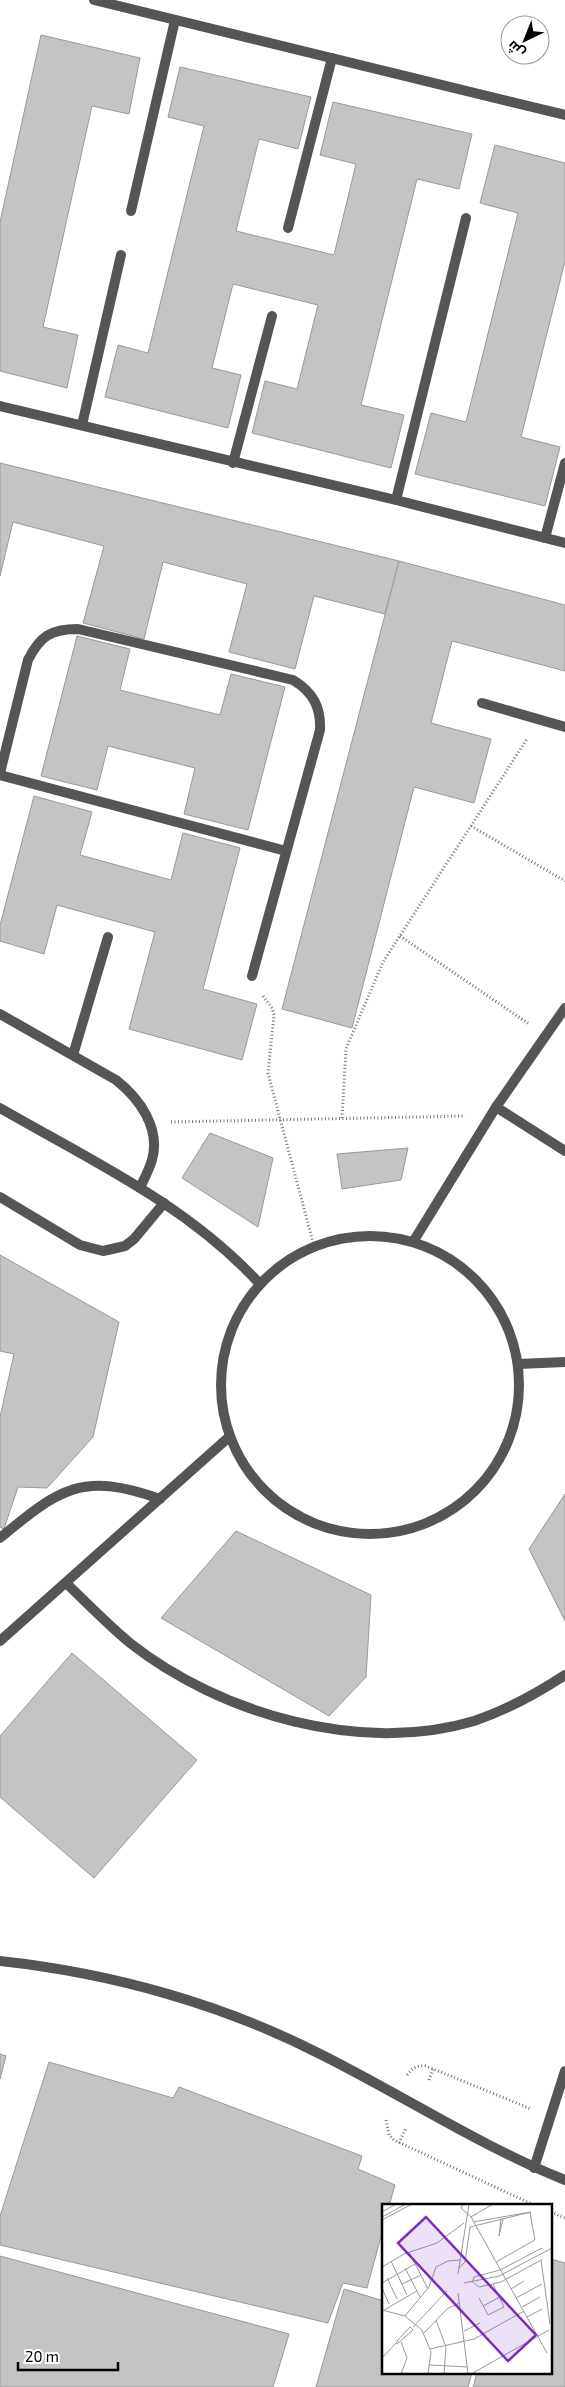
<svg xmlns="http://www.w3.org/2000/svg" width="565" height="2387" font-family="'Exo 2',Cairo,sans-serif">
<rect width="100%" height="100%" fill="#fff"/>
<g fill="#c4c4c4" stroke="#999">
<path d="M 41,35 L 140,58 L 129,114 L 92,106 L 43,327 L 78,335 L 67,388 L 0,371 L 0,222 Z"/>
<path d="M 180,67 L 311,97 L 298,149 L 259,139 L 236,231 L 334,255 L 356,164 L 320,155 L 333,102 L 472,134 L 459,189 L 417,179 L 361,405 L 404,415 L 391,468 L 252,433 L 265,381 L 297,389 L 318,305 L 233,284 L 212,368 L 241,375 L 228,428 L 105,397 L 118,345 L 148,353 L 204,126 L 168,117 Z"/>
<path d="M 495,145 L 565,163 L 565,261 L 521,437 L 560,447 L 545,506 L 415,474 L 431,413 L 466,422 L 518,213 L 480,203 Z"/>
<path d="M 0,463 L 399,561 L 385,614 L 314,596 L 295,669 L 229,652 L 247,584 L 163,562 L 144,639 L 83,623 L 104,546 L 13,522 L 0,576 Z"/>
<path d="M 399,561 L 565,605 L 565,671 L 452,641 L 431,723 L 491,739 L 474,803 L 414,787 L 352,1028 L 282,1009 Z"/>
<path d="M 77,636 L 130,649 L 120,690 L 220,715 L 231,674 L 285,687 L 248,830 L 184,814 L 195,768 L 108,746 L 97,790 L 41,776 Z"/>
<path d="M 34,796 L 92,812 L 80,855 L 171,880 L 183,833 L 240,848 L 203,989 L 257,1004 L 242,1060 L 129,1029 L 155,932 L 57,905 L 44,954 L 0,941 L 0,925 Z"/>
<path d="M 210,1133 L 273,1158 L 258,1227 L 182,1178 Z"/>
<path d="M 408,1148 L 401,1180 L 342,1189 L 337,1154 Z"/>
<path d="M 0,1255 L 119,1322 L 93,1437 L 47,1488 L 18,1487 L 4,1529 L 0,1527 L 0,1417 L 14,1354 L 0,1351 Z"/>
<path d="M 565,1494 L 565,1621 L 529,1549 Z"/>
<path d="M 236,1531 L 371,1595 L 366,1677 L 329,1716 L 161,1618 Z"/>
<path d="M 72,1653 L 197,1760 L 94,1878 L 0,1797 L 0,1736 Z"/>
<path d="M 0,2054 L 6,2056 L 0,2079 Z"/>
<path d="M 49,2062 L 173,2098 L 179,2087 L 362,2156 L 358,2169 L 395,2185 L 389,2206 L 384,2206 L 384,2226 L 367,2288 L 343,2283 L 328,2323 L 0,2245 L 0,2216 Z"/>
<path d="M 0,2256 L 289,2334 L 273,2387 L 0,2387 Z"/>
<path d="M 551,2259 L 565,2263 L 565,2387 L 473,2387 L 477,2373 L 551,2373 Z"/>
<path d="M 344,2289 L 384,2301 L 384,2373 L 472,2373 L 468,2387 L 316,2387 Z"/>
</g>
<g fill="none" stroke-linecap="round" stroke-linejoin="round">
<g stroke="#777" stroke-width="3" stroke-dasharray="1 2.5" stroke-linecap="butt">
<path d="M 471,826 L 565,881"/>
<path d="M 400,936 L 529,1024"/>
<path d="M 263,996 L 272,1008 L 274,1015 L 268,1073 L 270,1081 L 314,1246"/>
<path d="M 342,1118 L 346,1049 L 383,962 L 527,739"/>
<path d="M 171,1122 L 465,1116"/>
<path d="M 407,2075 C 413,2068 417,2065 426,2066 L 531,2109"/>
<path d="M 429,2080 L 433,2069"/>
<path d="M 386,2120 L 389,2135 L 394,2140 L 536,2206"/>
<path d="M 399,2143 L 406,2128"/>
<path d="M 551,2212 L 565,2218"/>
</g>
<g stroke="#555" stroke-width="10">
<path d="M 131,211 L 175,20"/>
<path d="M 288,228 L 332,58"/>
<path d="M 82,425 L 121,255"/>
<path d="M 233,463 L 272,316"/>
<path d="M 396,500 L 466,218"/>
<path d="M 545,538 L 565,463"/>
</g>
<g stroke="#555" stroke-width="10">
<path d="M 94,0 L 565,115"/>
<path d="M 0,406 L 396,500 L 565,543"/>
<path d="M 482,703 L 565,727"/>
<path d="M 0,773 L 28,660 C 40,636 51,629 78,629 L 293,680 C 313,692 321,707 320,730 L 252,976"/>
<path d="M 0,775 L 286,851"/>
<path d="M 0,1014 L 116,1080 C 139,1098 161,1128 152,1160 C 149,1170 144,1179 140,1188"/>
<path d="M 73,1055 L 108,937"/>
<path d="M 496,1107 L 565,1151"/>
<path d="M 0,1108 C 92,1161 186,1204 259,1283"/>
<path d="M 0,1197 L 80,1245 L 103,1251 L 125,1246 L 134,1239 L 164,1203"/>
<circle cx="370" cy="1385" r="149"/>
<path d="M 413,1242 L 496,1107 L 565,1008"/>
<path d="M 518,1364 L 565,1362"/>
<path d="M 0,1538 C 59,1489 82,1471 160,1499"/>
<path d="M 66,1583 C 87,1603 108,1625 130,1643 C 220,1714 362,1755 474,1721 C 507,1710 536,1694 565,1675"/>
<path d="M 0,1641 L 229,1437"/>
<path d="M 0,1961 C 111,1973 223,2004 322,2055 C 404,2096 480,2146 565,2180"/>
<path d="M 534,2168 L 565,2071"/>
</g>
</g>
<g transform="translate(382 2204)">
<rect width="170" height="170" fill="#fff"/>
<path fill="none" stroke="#999" stroke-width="1" d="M 81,0 L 79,4 L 89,13 L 165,149M 0,8 L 14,0M 0,13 L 24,0M 89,13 L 111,0M 119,14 L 117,32 L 121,15M 0,16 L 30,0M 27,48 L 46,85M 159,56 L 168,120M 9,57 L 25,91M 114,58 L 153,36 L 148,9M 0,63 L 22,50 L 55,39 L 82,19M 23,64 L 38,93M 77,64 L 83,58 L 88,23 L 149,8 L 91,18M 76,70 L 87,0M 5,74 L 15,95M 0,79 L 33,60M 82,79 L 117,72 L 170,44M 90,79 L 92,73 L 118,66 L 160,44M 92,79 L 97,83 L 119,78 L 161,55M 20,80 L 39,71M 0,84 L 7,100M 129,85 L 142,77M 76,89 L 86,170M 97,94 L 106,111 L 122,103 L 111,80M 134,94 L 160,80M 101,102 L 118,93M 140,103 L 158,93M 0,106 L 23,112 L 40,126 L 49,148 L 46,170M 2,106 L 35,87M 23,112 L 47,83 L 54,63 L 66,57 L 78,56M 145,113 L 160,105M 54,116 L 64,143 L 62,170M 28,123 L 31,126 L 15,140 L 15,137 ZM 31,123 L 65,87M 82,127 L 98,119M 42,129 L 66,104 L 78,99M 48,145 L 92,135 L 142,107M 0,154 L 14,139M 48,161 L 86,163M 19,170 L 25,154 L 19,138M 89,170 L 167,126"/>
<path fill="#7b2cbf" fill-opacity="0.15" stroke="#7b2cbf" stroke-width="2.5" d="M 44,13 L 154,131 L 126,157 L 16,39 Z"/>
<rect width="170" height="170" fill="none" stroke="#000" stroke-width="2.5"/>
</g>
<g transform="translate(525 40) rotate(223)"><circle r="24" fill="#ffffff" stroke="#999999"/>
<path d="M0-4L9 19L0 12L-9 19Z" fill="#000000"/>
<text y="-8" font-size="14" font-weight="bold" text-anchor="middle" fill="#000000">ش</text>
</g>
<path d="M18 2362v8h100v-8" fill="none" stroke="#000000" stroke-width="2.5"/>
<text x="25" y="2362" font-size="15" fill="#000000" stroke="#ffffff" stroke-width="4" paint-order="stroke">20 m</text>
</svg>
